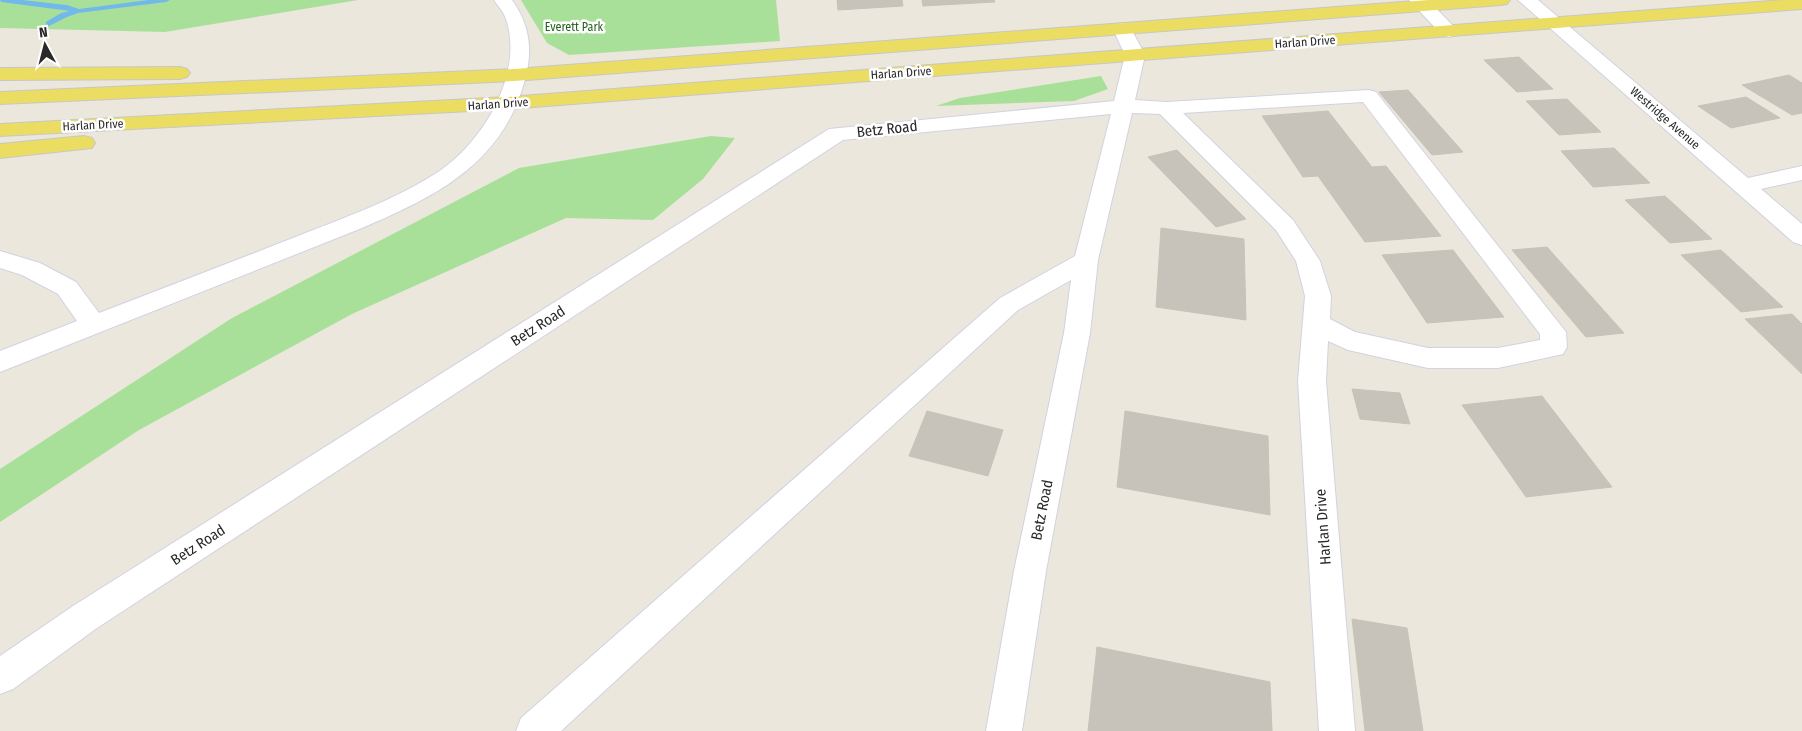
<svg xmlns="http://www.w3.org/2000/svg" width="1802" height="731" font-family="'Fira Sans Condensed',sans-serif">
<rect width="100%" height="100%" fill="#ebe7dc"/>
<g fill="#a8e09a">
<path d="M 0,0 L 358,0 L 165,32 L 0,28 Z"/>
<path d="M 521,0 L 776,0 L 780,41 L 569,55 L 547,43 Z"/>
<path d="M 1101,76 L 1108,89 L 1074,101 L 936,106 L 960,98 Z"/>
<path d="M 711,136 L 735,138 L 703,179 L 653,220 L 566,218 L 352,314 L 139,430 L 0,522 L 0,469 L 232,318 L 519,168 Z"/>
</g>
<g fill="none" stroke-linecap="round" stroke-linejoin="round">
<path fill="#72b9e9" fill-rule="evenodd" d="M 0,0 L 22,0 L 67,5 L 79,9 L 148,0 L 170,0 L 166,2 L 78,13 L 67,17 L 49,26 L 46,26 L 46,22 L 61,13 L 70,11 L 1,2 Z"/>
</g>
<g fill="#c7c3bb" stroke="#c6c3b6">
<path d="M 837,0 L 902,0 L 903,6 L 838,10 Z"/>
<path d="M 922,0 L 994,0 L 995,2 L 923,6 Z"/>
<path d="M 1519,57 L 1553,89 L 1517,92 L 1484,60 Z"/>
<path d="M 1789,75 L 1802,83 L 1802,113 L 1792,115 L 1742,85 Z"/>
<path d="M 1408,90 L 1463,152 L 1432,155 L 1379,92 Z"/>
<path d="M 1746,97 L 1780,118 L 1731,128 L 1698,106 Z"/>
<path d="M 1567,99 L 1601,132 L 1559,135 L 1526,101 Z"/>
<path d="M 1328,111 L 1372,167 L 1386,166 L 1441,236 L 1365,242 L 1318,176 L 1303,177 L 1262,116 Z"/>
<path d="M 1614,148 L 1650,183 L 1593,187 L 1561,151 Z"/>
<path d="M 1177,150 L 1246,219 L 1216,227 L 1148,157 Z"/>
<path d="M 1665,196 L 1712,239 L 1670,243 L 1625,200 Z"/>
<path d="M 1161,228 L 1244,239 L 1246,320 L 1156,307 Z"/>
<path d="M 1547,247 L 1624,333 L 1586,337 L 1512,250 Z"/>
<path d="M 1453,250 L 1504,317 L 1427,323 L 1382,255 Z"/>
<path d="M 1721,250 L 1783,307 L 1741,312 L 1681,255 Z"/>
<path d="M 1792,314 L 1802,324 L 1802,374 L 1745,319 Z"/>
<path d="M 1352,389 L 1400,393 L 1410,424 L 1360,419 Z"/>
<path d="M 1542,396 L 1612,487 L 1526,497 L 1462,405 Z"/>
<path d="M 927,411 L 1003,430 L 988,476 L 909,456 Z"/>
<path d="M 1125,411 L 1268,436 L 1270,515 L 1117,487 Z"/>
<path d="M 1352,619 L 1407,628 L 1423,731 L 1365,731 Z"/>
<path d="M 1097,647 L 1270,682 L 1272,731 L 1088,731 Z"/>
</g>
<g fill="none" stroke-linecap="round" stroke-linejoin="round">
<defs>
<g id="minor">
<path d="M 494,0 L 512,0 C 531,27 533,52 524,83 C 501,165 434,197 362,228 L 0,372 L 0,351 L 77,321 L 58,294 L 22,275 L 0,268 L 0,251 L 40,263 L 76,282 L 99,313 C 164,288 229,263 293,238 C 343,218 396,200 441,170 C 484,140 524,73 506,19 C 504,12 498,6 494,0 Z"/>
<path d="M 1409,0 L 1428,0 L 1458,31 L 1456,35 L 1449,37 L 1442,35 Z"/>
<path d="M 1518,0 L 1538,0 L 1748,178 L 1802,166 L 1802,180 L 1761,189 L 1802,224 L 1802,245 L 1793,242 Z"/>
<path d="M 1122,23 L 1129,25 L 1145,55 L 1135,100 L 1166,102 L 1369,90 L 1376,92 L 1566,332 L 1567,347 L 1563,354 L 1498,368 L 1428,368 L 1348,350 L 1328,341 L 1326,381 L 1355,731 L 1319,731 L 1298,381 L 1305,296 L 1296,261 L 1276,230 L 1160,114 L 1132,113 L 1098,260 L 1090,333 L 1046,571 L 1022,731 L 986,731 L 1014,571 L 1064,333 L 1071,280 L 1018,310 L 561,731 L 516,731 L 521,718 L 1000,298 L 1075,256 L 1111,114 L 843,140 L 97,628 L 13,689 L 0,694 L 0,656 L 73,606 L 829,129 L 1114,101 L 1125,55 L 1113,29 L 1115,25 ZM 1363,102 L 1540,334 L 1540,340 L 1498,348 L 1428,348 L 1355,332 L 1330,319 L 1331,296 L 1320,261 L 1293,220 L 1183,113 Z"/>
</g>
<g id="major">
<path d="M 1429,0 L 1510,0 L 1507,4 L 1501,5 L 514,81 L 0,104 L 0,92 L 514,69 Z"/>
<path d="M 1783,0 L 1802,0 L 1802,9 L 508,109 L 0,136 L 0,124 L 508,97 Z"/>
<path d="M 180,67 L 187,69 L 190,73 L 187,77 L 180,79 L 0,80 L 0,68 Z"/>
<path d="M 84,136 L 92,138 L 95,143 L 92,148 L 0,158 L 0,144 Z"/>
</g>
</defs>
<use href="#minor" stroke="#d1d2e2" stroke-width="2"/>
<use href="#major" stroke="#c7c7c7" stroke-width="2"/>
<use href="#minor" fill="#fff" fill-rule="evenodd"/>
<use href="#major" fill="#ebdd61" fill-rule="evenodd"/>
</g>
<g text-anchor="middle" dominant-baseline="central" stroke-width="5" stroke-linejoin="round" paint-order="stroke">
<g font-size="12" fill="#22631d" stroke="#fff">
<text x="574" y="27">Everett Park</text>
</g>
<g font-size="12" fill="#292929" stroke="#fff">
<text transform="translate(1305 42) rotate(-4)">Harlan Drive</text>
<text transform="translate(901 73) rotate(-4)">Harlan Drive</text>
<text transform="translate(498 104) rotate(-4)">Harlan Drive</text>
<text transform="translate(1665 118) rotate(41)">Westridge Avenue</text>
<text transform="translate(93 125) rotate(-3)">Harlan Drive</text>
</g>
<g font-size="15" fill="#292929" stroke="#fff">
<text transform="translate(887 129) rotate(-6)">Betz Road</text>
<text transform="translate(538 326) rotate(-33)">Betz Road</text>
<text transform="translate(1042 510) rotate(-79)">Betz Road</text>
<text transform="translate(1323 527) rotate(-94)">Harlan Drive</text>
<text transform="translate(198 545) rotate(-33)">Betz Road</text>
</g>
</g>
<g transform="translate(45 45) rotate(353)" stroke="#ffffff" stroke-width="4" paint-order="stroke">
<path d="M0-4L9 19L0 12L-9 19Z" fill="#292929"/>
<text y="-8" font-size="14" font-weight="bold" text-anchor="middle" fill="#292929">N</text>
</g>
</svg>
